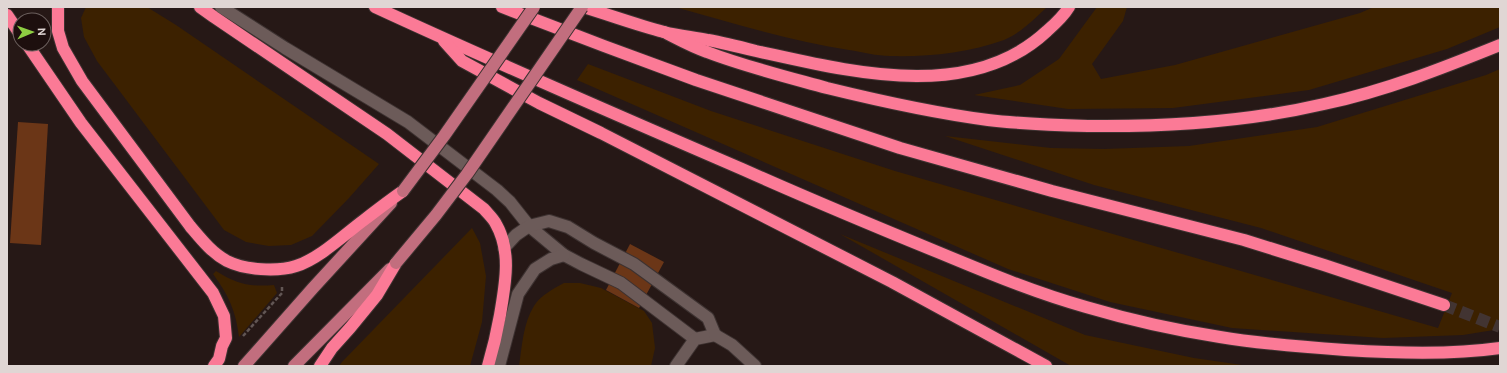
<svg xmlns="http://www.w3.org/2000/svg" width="1507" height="373" font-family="Ubuntu,sans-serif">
<rect width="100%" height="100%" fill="#261816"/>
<g fill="#3c2100">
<path d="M 86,7 L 147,7 L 176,25 L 379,164 L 349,198 L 312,236 L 291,245 L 269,246 L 246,242 L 224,230 L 97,61 L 84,37 L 81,18 Z"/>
<path d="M 675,7 L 1047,7 C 1034,19 1021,33 1004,40 C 968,53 928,57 890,56 C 877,56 862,52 849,50 C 790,41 732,23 675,7 Z"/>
<path d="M 1097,7 L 1127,7 L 1123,21 L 1092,64 L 1101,79 L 1175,65 L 1360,13 L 1374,7 L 1500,7 L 1500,27 L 1447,49 L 1309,90 L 1173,108 L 1068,109 L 974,95 L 1020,85 L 1059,59 Z"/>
<path d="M 588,64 L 711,111 L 895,171 L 1438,328 L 1452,293 L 1261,228 L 1094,185 L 945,136 L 1051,148 L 1104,149 L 1189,146 L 1317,127 L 1486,75 L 1500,69 L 1500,329 L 1463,335 L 1383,338 L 1232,328 L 1110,302 L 1008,269 L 577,80 Z"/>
<path d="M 472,228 L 480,243 L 486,276 L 482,322 L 470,366 L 339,366 L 342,362 Z"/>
<path d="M 840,234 L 1085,335 L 1194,358 L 1249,366 L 1071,366 Z"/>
<path d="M 216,271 C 237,284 249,287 274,285 L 277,293 L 239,337 C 236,311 228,294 213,274 Z"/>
<path d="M 564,283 L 580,283 L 601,288 L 644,311 L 652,323 L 655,348 L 651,366 L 519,366 C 522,347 523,323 534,306 C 541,295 553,289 564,283 Z"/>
</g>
<g fill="#6b3617">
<path d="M 18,122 L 48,124 L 41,245 L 10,243 Z"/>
<path d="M 630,244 L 664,262 L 639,308 L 606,290 Z"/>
</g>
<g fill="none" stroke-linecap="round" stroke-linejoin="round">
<path stroke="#423432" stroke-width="12" stroke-dasharray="12 6" stroke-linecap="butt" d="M 1444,305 L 1500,327"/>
<defs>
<g id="lane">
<path d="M 221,7 L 285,48 L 408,122 L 497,190 L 510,202 L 529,226 L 564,255 L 581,264 L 621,283 L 695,339"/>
<path d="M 504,248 L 516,235 L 529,226 L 549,221 L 568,227 L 594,243 L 634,264 L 708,318 L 715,335 L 695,339 L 676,366"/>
<path d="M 715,335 L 732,345 L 755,366"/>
<path d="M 499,366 L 518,294 L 535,269 L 551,259 L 564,255"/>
</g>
<g id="primary">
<path d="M 244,366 L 313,288 L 391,203"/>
<path d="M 294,366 L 390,269"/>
</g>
<g id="highway">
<path d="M 58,7 L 58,31 L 63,48 L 82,81 L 190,226 C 201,239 212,253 227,261 C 245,270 277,272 296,266 C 319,259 345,234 364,220 C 377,210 390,200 403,191"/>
<path d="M 200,7 L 214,17 L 387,134 L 484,209 C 488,214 493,218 496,224 C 512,252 505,285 500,315 C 497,332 493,349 488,366"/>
<path d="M 375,7 C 496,63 619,116 742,169 C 807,198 874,226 940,253 C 988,273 1036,293 1086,307 C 1130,320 1174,330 1220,337 C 1261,344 1303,347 1345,350 C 1395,353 1450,355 1500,348"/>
<path d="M 502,7 L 604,46 L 696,80 L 900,148 L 1052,191 L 1244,240 L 1324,265 L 1444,305"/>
<path d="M 583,7 C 610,15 637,25 664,32 C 679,36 694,37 708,40 C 724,43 740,47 756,51 C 848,71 969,104 1047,31 C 1055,24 1063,17 1069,7"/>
<path d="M 7,15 L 20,34"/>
<path d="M 664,32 C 678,39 692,47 707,52 C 746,67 787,77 827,88 C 880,101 934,113 988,120 C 1021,124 1054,125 1088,126 C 1167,127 1247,122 1324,104 C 1385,91 1443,68 1500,45"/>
<path d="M 444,41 L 462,61 L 539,103 L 601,133 L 892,282 L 1046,366"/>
<path d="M 27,44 L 81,123 L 213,293 L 224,316 L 226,338 L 222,346 L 219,359 L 214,366"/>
<path d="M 320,366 L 332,348 L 350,328 L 377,295 L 396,263"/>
</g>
</defs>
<use href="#lane" stroke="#3d3231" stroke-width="14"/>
<use href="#primary" stroke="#3d3231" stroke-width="14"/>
<use href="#highway" stroke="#3d3231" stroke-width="14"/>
<path stroke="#625654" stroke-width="2.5" stroke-dasharray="4 2" stroke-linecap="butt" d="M 243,336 L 282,293 L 282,287"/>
<use href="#lane" stroke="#6c5b59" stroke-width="12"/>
<use href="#primary" stroke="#c26e7e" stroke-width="12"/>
<use href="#highway" stroke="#fb7a96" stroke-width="12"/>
<defs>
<g id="primary-bridge">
<path d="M 403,191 L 444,136 L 534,7"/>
<path d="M 396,263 L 436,215 L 467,174 L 582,7"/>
</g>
</defs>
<use href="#primary-bridge" stroke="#3d3231" stroke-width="14" stroke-linecap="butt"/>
<use href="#primary-bridge" stroke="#c26e7e" stroke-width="12"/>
</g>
<rect width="1507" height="373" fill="none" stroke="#e0d6d4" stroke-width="16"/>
<g transform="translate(32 32) rotate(88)"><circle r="19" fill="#1d0f0e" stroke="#6b5f5d"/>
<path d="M0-3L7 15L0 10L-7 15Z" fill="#8ece43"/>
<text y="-6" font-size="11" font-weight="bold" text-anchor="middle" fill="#e0d6d4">N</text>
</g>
</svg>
